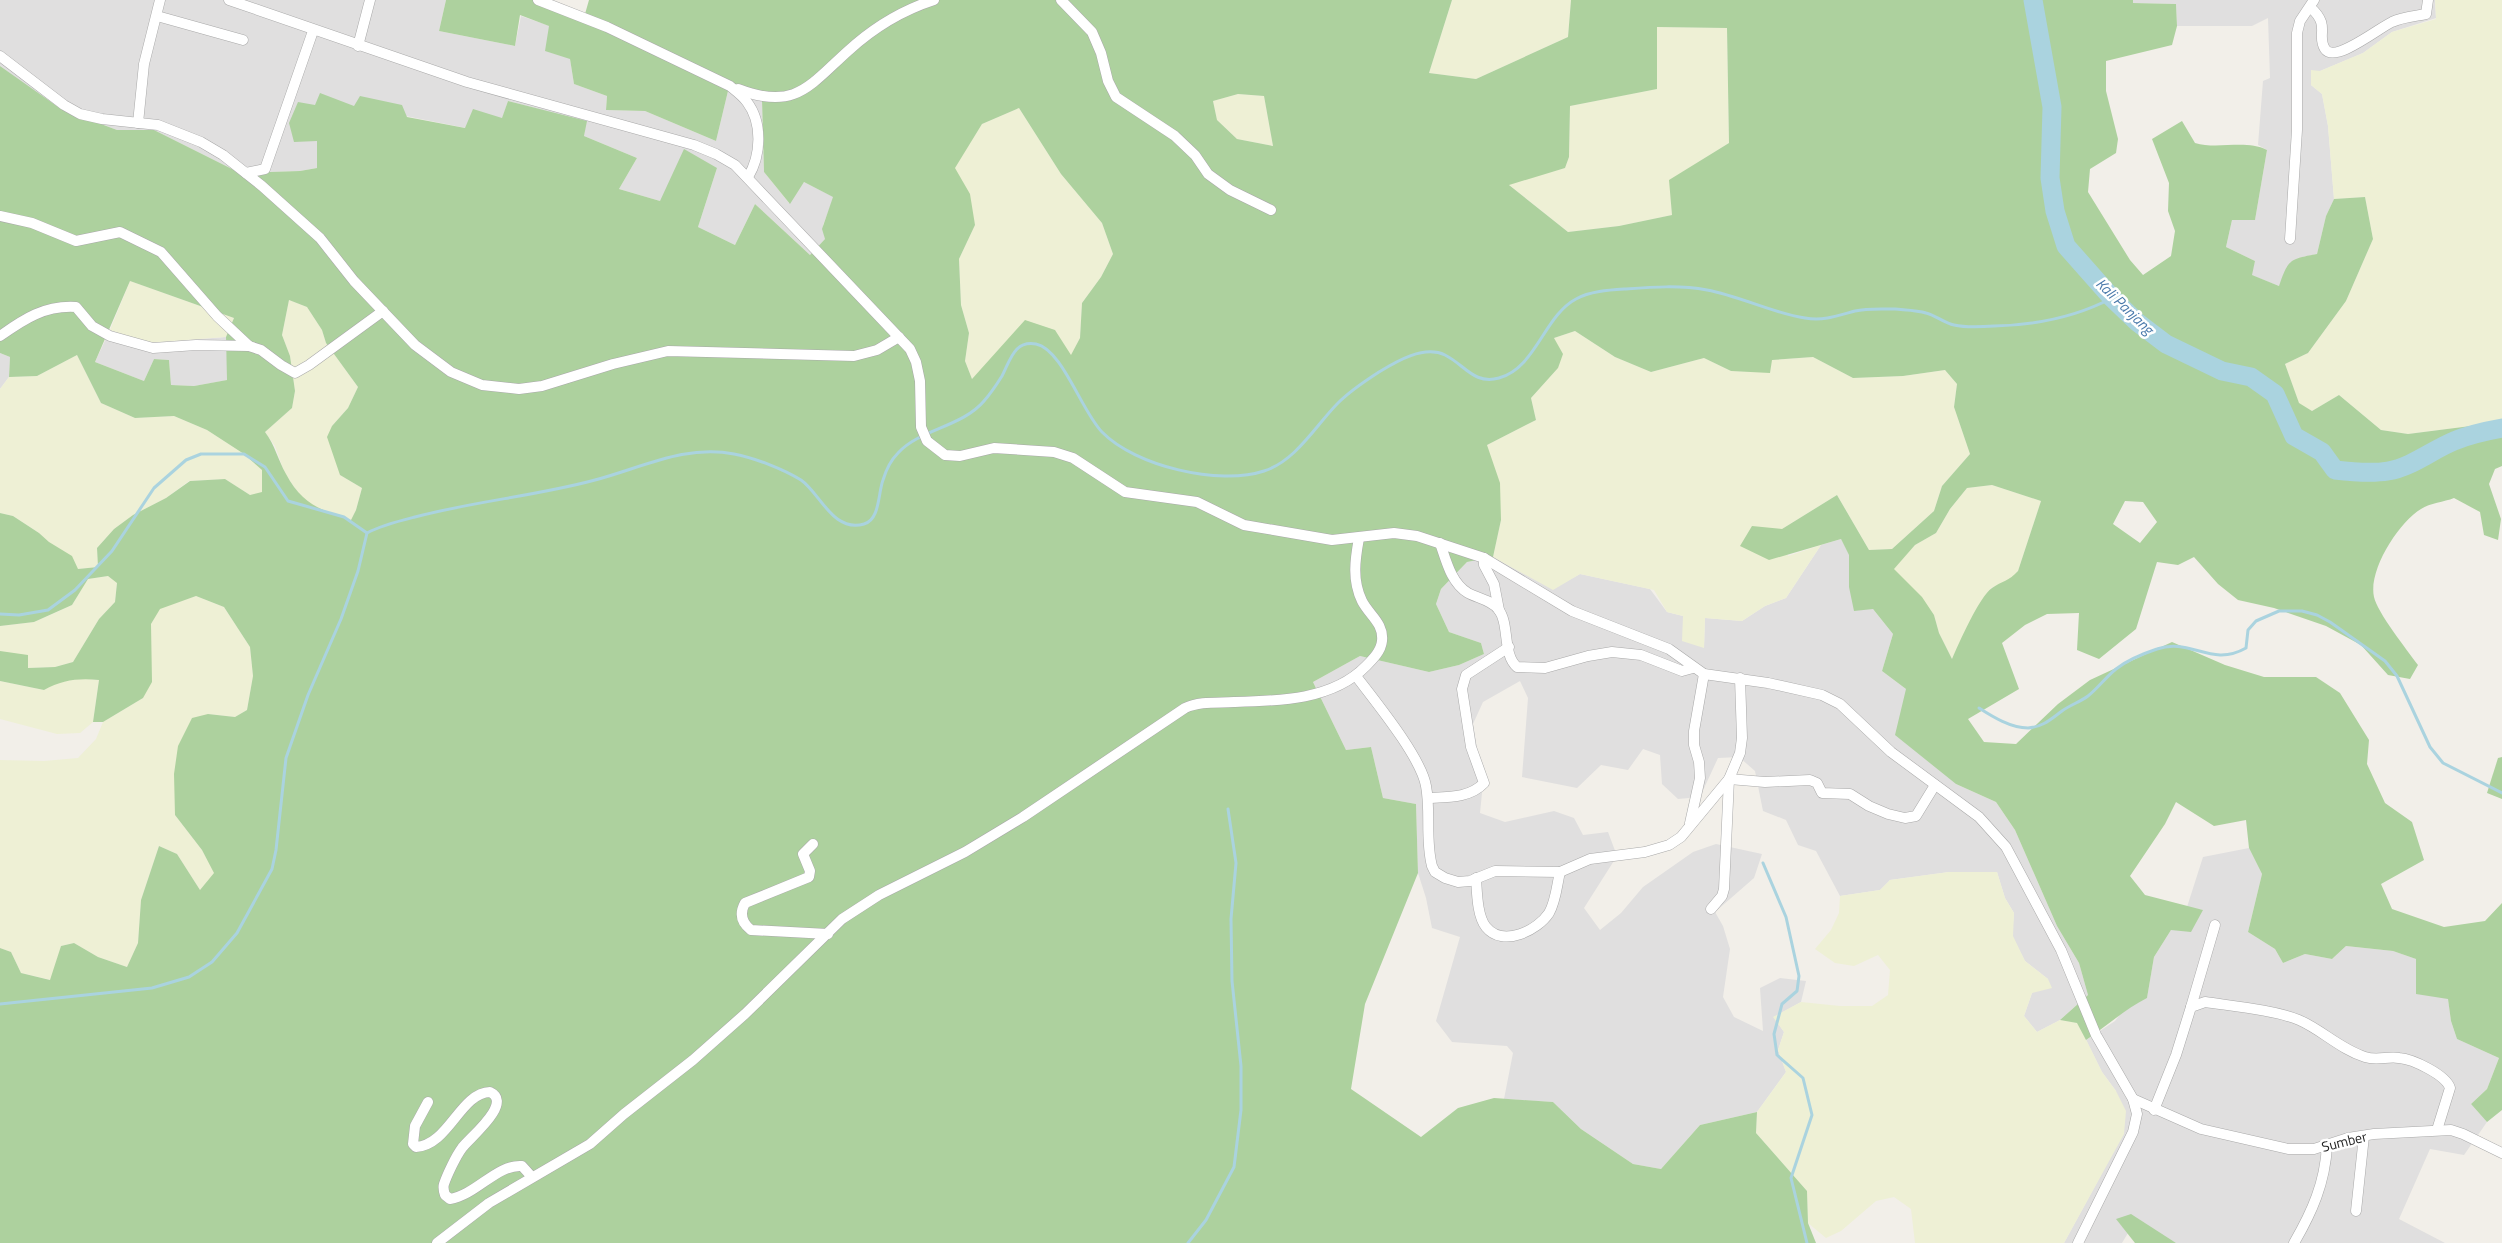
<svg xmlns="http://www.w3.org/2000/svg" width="2502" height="1243" font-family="'Titillium Web',sans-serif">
<rect width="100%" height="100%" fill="#f2efe9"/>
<g fill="#e0dfdf">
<path d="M 0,0 L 446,0 L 439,31 L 515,46 L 521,16 L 550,26 L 570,59 L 574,84 L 607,96 L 606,110 L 645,111 L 716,141 L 728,91 L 762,100 L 764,172 L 789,203 L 804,182 L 834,197 L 823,225 L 825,239 L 810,255 L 755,204 L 735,245 L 698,227 L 717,168 L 660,201 L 619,189 L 637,158 L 584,136 L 586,122 L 508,101 L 502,119 L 466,128 L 355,106 L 317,140 L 317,168 L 300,171 L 240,173 L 154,130 L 117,130 L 61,109 L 26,85 L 0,66 Z"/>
<path d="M 2133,0 L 2435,0 L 2436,18 L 2392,32 L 2363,53 L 2320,71 L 2311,85 L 2322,94 L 2328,126 L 2334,199 L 2326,216 L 2317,254 L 2298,258 L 2279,286 L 2251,275 L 2255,261 L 2226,247 L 2232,220 L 2255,220 L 2267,150 L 2258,145 L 2263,81 L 2270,78 L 2268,18 L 2252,26 L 2177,26 L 2176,4 L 2133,3 Z"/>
<path d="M 110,330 L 171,341 L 226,337 L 228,380 L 194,386 L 171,385 L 169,360 L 154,359 L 144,381 L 95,362 Z"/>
<path d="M 0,353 L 10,357 L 9,377 L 0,389 Z"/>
<path d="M 1841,539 L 1849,554 L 1849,587 L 1873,609 L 1893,634 L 1882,671 L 1906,689 L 1956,784 L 1996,802 L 2015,830 L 2057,926 L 2079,963 L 2088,995 L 2060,1020 L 2037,1032 L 2024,1016 L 2032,993 L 2048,979 L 2025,961 L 2012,936 L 2014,913 L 2005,898 L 1997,872 L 1949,872 L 1890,880 L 1880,890 L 1840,896 L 1816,851 L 1798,845 L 1786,820 L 1763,811 L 1755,771 L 1739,757 L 1718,758 L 1700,797 L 1678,799 L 1662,784 L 1660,755 L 1643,749 L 1628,770 L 1601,765 L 1577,788 L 1522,777 L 1528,698 L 1520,681 L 1483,702 L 1473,724 L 1483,783 L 1480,813 L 1505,822 L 1554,811 L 1574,818 L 1583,835 L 1608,832 L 1617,856 L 1584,908 L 1600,930 L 1621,913 L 1643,887 L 1693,852 L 1716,844 L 1762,854 L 1754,878 L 1715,912 L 1723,926 L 1730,949 L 1723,997 L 1734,1017 L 1763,1031 L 1760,988 L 1780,978 L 1806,981 L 1801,1002 L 1774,1017 L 1784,1032 L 1778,1050 L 1786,1072 L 1757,1112 L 1700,1125 L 1661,1169 L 1633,1164 L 1581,1129 L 1553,1102 L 1504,1099 L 1513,1053 L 1507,1046 L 1452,1042 L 1436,1021 L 1460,937 L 1432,928 L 1426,898 L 1418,873 L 1416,804 L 1383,798 L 1371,747 L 1346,750 L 1313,682 L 1360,656 L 1429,672 L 1459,665 L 1484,654 L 1481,643 L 1449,632 L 1436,604 L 1441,589 L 1467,562 L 1493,557 L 1553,589 L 1580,574 L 1650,589 L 1667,612 L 1683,616 L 1704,648 L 1705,618 L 1742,621 L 1765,606 L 1786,598 L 1821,545 Z"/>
<path d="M 2249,848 L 2262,874 L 2248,932 L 2275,949 L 2283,963 L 2305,954 L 2332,959 L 2346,946 L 2393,951 L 2416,959 L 2448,998 L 2451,1021 L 2457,1039 L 2499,1058 L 2487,1089 L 2471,1104 L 2487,1122 L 2464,1155 L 2430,1149 L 2399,1219 L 2445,1243 L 2176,1243 L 2117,1220 L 2128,1233 L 2122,1243 L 2064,1243 L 2101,1175 L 2116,1091 L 2102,1072 L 2086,1040 L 2115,1021 L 2124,1009 L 2147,998 L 2154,957 L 2171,930 L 2203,910 L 2187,907 L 2203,857 Z"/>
</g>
<g fill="#eef0d5">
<path d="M 1452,0 L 1571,0 L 1568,37 L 1476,79 L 1429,73 Z"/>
<path d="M 2435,0 L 2502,0 L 2502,422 L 2408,434 L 2381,430 L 2339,395 L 2312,411 L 2299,404 L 2285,364 L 2308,353 L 2346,301 L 2373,239 L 2365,197 L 2334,199 L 2328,126 L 2322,94 L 2311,85 L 2311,70 L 2320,71 L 2363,53 L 2392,32 L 2436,19 Z"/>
<path d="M 1657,27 L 1727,28 L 1729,143 L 1670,180 L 1672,215 L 1619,226 L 1568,232 L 1508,184 L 1565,168 L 1569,157 L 1570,106 L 1656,89 Z"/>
<path d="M 1238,94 L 1264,96 L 1273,146 L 1237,139 L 1217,120 L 1213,101 Z"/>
<path d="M 1019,108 L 1061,174 L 1102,223 L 1113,254 L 1101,277 L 1082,303 L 1080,338 L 1071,356 L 985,366 L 972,379 L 965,361 L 969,333 L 961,305 L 959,259 L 975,225 L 954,168 L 982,124 Z"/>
<path d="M 130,281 L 234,318 L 226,337 L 146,343 L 110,330 Z"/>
<path d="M 289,300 L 307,307 L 322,330 L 326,343 L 358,387 L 348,408 L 332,426 L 340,475 L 362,488 L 356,510 L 351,520 L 316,508 L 300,495 L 285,474 L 275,446 L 265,432 L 292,408 L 295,391 L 290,356 L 282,335 Z"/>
<path d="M 1575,331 L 1615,357 L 1651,372 L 1704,358 L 1731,371 L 1770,372 L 1771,360 L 1813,357 L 1853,378 L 1903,376 L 1945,370 L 1957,384 L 1954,407 L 1970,454 L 1942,486 L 1934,511 L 1892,549 L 1869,550 L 1837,495 L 1782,529 L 1788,556 L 1821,545 L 1786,598 L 1765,606 L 1742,621 L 1705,618 L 1704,648 L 1682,641 L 1683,616 L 1667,612 L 1654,590 L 1580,574 L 1553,590 L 1493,557 L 1501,520 L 1487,445 L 1536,420 L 1531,398 L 1558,368 L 1554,338 Z"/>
<path d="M 77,355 L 101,403 L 135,418 L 174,416 L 207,430 L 244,454 L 262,470 L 262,493 L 250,495 L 225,479 L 189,481 L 166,498 L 133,515 L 114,529 L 97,548 L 98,567 L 78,569 L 39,533 L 13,516 L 0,513 L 0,389 L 9,377 L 37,376 Z"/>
<path d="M 1992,485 L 2041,501 L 2018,571 L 2010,580 L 1991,588 L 1978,606 L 1952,659 L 1939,633 L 1934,615 L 1893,569 L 1915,545 L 1936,533 L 1950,509 L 1967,488 Z"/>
<path d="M 108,576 L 117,582 L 115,602 L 99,619 L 73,662 L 55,667 L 28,668 L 0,651 L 0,626 L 34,622 L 57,612 L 72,605 L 88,579 Z"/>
<path d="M 196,596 L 224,607 L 250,647 L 253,676 L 247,710 L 235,717 L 208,714 L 175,815 L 202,850 L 215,873 L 200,890 L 177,854 L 159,846 L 141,900 L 138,943 L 127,967 L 98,957 L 74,943 L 61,946 L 51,980 L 21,973 L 11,952 L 0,948 L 0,760 L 44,761 L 78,758 L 96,739 L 103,722 L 143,698 L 151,650 L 151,624 L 160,608 Z"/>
<path d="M 82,678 L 99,680 L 93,722 L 80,733 L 57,734 L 0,719 L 0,681 L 44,690 L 57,682 Z"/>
<path d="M 1949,872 L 1997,872 L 2005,898 L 2014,913 L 2013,936 L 2025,961 L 2048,979 L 2052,988 L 2032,993 L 2024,1016 L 2037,1032 L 2060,1020 L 2078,1023 L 2102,1072 L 2116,1091 L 2126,1111 L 2124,1134 L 2064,1243 L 1915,1243 L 1911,1209 L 1894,1197 L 1876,1201 L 1841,1231 L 1826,1238 L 1808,1223 L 1807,1191 L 1756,1133 L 1757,1112 L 1786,1072 L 1778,1050 L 1784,1032 L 1773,1017 L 1801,1002 L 1840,1006 L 1872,1006 L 1888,995 L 1890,970 L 1878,955 L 1854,966 L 1835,963 L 1815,949 L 1831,930 L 1839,913 L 1840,896 L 1880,890 L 1890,880 Z"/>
</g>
<g fill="#add19e" fill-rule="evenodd">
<path d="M 446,0 L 541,0 L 585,14 L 589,0 L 1452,0 L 1429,73 L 1476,79 L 1568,37 L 1571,0 L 2133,0 L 2133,3 L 2176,4 L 2177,26 L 2172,45 L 2106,61 L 2106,91 L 2118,139 L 2116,153 L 2090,169 L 2088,192 L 2130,260 L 2143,275 L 2171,256 L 2175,231 L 2168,211 L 2169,183 L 2152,139 L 2182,121 L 2195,143 C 2218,150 2245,139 2267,150 L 2255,220 L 2232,220 L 2226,247 L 2255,261 L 2252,275 L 2279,286 C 2288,260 2289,259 2317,254 L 2326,216 L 2334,199 L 2365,197 L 2373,239 L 2346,301 L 2308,353 L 2285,364 L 2299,403 L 2312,411 L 2339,395 L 2381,430 L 2408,434 L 2502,422 L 2502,466 L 2495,469 L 2489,484 L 2501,519 L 2498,540 L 2484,535 L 2480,512 L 2454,498 C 2444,502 2430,503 2421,509 C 2399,522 2368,570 2374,597 C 2377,612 2407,650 2418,665 L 2410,679 L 2388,675 L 2361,645 L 2326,626 L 2274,608 L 2238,600 L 2218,584 L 2194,557 L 2178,565 L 2157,562 L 2136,629 L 2099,659 L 2077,650 L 2079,613 L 2047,614 L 2025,625 L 2002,643 L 2019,689 L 1968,719 L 1984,742 L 2016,744 L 2058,704 L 2090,680 L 2172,642 L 2225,665 L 2264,677 L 2316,677 L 2340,693 L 2369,740 L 2367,764 L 2385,803 L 2412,822 L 2424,860 L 2381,884 L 2392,909 L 2444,927 L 2485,921 L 2502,903 L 2502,1110 L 2487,1122 L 2471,1104 L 2487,1089 L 2499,1058 L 2457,1039 L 2451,1021 L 2448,999 L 2416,994 L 2416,959 L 2393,951 L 2346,946 L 2332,959 L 2305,954 L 2283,963 L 2275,949 L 2248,932 L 2262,874 L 2249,848 L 2246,820 L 2214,826 L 2176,802 L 2165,824 L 2130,876 L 2145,895 L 2203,910 L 2191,932 L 2171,930 L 2154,957 L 2147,998 C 2125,1009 2107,1026 2086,1040 L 2077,1023 L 2060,1020 L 2088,995 L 2079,963 L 2057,926 L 2015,830 L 1996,802 L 1956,784 L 1895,735 L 1906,689 L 1882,671 L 1893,634 L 1873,609 L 1854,611 L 1849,587 L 1849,555 L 1841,539 L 1769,560 L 1740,546 L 1752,526 L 1782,529 L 1837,495 L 1869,550 L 1892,549 L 1934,511 L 1942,486 L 1970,454 L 1954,407 L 1957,384 L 1945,370 L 1903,376 L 1853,378 L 1813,357 L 1772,360 L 1770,373 L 1731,371 L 1704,358 L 1651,372 L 1615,357 L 1575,331 L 1554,338 L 1563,354 L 1558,368 L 1531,398 L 1536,420 L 1487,445 L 1500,483 L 1501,520 L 1493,557 L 1467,562 L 1441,589 L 1436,604 L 1449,632 L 1481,643 L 1484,654 L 1459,665 L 1429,672 L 1360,656 L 1313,682 L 1346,750 L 1371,747 L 1383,798 L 1416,804 L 1418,873 L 1365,1004 L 1351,1089 L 1421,1137 L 1458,1108 L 1494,1098 L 1553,1102 L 1581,1129 L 1633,1164 L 1661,1169 L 1700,1125 L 1757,1112 L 1756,1133 L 1807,1191 L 1808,1223 L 1816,1243 L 0,1243 L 0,948 L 11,952 L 21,973 L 50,980 L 61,946 L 74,943 L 98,957 L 127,967 L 138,943 L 141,900 L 159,846 L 177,854 L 200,890 L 214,873 L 202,850 L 175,815 L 174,774 L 178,746 L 192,718 L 208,714 L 235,717 L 247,710 L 253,676 L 250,647 L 224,607 L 196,596 L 160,609 L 151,624 L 152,682 L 143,698 L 103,722 L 93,722 L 99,680 C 78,678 62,680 44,690 L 0,681 L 0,651 L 28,655 L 28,668 L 55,667 L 73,662 L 99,619 L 115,602 L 117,583 L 108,576 L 88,579 L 72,605 L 34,622 L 0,626 L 0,513 L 13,516 L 39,533 L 49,542 L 72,556 L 78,569 L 98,567 L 97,548 L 114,529 L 133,515 L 166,498 L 190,481 L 225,479 L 250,495 L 262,492 L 262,470 L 244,454 L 207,430 L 174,416 L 135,418 L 101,403 L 77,355 L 37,376 L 9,377 L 10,357 L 0,353 L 0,66 L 61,109 L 117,130 L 154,130 L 240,173 L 300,171 L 317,168 L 317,141 L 294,142 L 289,123 L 298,102 L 315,105 L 320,93 L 354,106 L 360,96 L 402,105 L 407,117 L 465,128 L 473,109 L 502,118 L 508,101 L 587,121 L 584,136 L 637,158 L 619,189 L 660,201 L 684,149 L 717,168 L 698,227 L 735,245 L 755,204 L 810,255 L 825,239 L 822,229 L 833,197 L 804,182 L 790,204 L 764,172 L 762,100 L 728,91 L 716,141 L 645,111 L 606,110 L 607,96 L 574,84 L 570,59 L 545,51 L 549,26 L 520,15 L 515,46 L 439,31 ZM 1657,27 L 1727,28 L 1729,143 L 1669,180 L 1672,215 L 1619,226 L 1568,232 L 1509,185 L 1565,168 L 1569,157 L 1570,106 L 1657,89 ZM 1238,94 L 1264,96 L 1273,146 L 1237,139 L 1217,120 L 1213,101 ZM 1019,108 L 1061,174 L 1102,223 L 1113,254 L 1101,277 L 1082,303 L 1080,338 L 1071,355 L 1055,330 L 1025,320 L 972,379 L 965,361 L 969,333 L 961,305 L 959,259 L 975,225 L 970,194 L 955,168 L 982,124 ZM 130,281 L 234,318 L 226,337 L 227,380 L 194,386 L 171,385 L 169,360 L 154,359 L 144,381 L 95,362 ZM 289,300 L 307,307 L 322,330 L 326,343 L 358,387 L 348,408 L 332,426 L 327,437 L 340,475 L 362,488 L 356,510 L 351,520 C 320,510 302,504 286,474 C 278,460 275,445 265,432 L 292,408 L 295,391 L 290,356 L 282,335 ZM 1992,485 L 2041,501 L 2018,571 C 2009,581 2002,581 1992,588 C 1979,597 1959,643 1952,659 L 1939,633 L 1934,615 L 1922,597 L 1894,569 L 1915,545 L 1936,533 L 1950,509 L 1967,488 ZM 2125,501 L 2143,502 L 2157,522 L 2140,543 L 2113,524 Z"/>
<path d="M 2502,757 L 2502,799 L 2487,793 L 2498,758 Z"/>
<path d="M 2131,1214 L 2176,1243 L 2135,1243 L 2116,1219 Z"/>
</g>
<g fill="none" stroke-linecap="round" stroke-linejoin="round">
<g stroke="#aad3df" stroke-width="3">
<path d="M 0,614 L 19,615 L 48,610 L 75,590 L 112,551 L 154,488 L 186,460 L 201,454 L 244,454 L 265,467 L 288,501 L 344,517 L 367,533"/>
<path d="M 1979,708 C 1993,717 2011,728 2028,728 C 2043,727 2051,719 2062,711 C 2070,705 2080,702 2088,696 C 2098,688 2106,677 2116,669 C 2126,661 2145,653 2157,649 C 2190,637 2211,668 2246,648 L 2248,630 L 2256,621 L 2279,611 L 2302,611 L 2317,615 L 2330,622 L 2385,661 L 2397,676 L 2430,747 L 2443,763 L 2502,793"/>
<path d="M 1763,863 L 1786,917 L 1799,976 L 1797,991 L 1782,1004 L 1774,1034 L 1777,1055 L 1803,1078 L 1812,1115 L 1791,1178 L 1807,1243"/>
<path d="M 0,1004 L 152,988 L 189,977 L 212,962 L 237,933 L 272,869 L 276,850 L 286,758 L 308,695 L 341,619 L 358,571 L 367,533 C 382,525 399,521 415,517 C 475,501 536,496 595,480 C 641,468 686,444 734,454 C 755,458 783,469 801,480 C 820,493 833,533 864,524 C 880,520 878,493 883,480 C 886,470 891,460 898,453 C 920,429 962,427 984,401 C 991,393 997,384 1002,376 C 1010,361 1014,340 1036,344 C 1062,349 1082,412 1102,432 C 1135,466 1219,486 1264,471 C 1296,461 1316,425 1338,403 C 1350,391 1365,381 1379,372 C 1397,361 1424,345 1445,355 C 1465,365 1474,385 1499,378 C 1536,368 1544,316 1576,299 C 1590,291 1610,290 1626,289 C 1653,287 1680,285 1707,290 C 1740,296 1772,313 1805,318 C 1824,321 1837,316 1855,311 C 1867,308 1882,309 1895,309 C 1905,310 1917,310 1926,313 C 1935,315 1944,323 1954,325 C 1967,328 1981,327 1994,326 C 2036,325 2076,317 2112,298"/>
<path d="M 1188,1243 L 1206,1220 L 1234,1167 L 1241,1110 L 1241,1066 L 1232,981 L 1231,919 L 1236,863 L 1228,809"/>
</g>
<path stroke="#aad3df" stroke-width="19" d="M 2033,0 L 2052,107 L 2050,178 L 2055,211 L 2066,246 L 2112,298 L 2137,322 L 2166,344 L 2222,371 L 2251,377 L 2275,394 L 2294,436 L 2322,452 L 2335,470 C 2352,472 2371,474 2388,471 C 2412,467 2432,450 2454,441 C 2470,434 2485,431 2502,428"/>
<defs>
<g id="minor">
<path d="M 229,0 L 467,82 L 694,145 L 716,154 L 735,165 L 910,349 L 916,362 L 920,381 L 921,427 L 927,441 L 945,455 L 960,456 L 994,448 L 1054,452 L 1073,458 L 1125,492 L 1197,502 L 1244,525 L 1332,540 L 1394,533 L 1417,536 L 1484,558 L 1572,611 L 1669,649 L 1704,674 L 1768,683 L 1822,695 L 1840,704 L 1891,752 L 1979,817 L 2006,847 L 2061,950 L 2096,1035 L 2133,1099 L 2137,1114 L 2133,1132 L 2078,1243"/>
<path d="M 538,0 L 607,27 L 730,86 C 736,91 743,96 747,102 C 763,123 761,156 748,177"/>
<path d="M 1061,0 L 1092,32 L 1101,53 L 1108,81 L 1116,97 L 1175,136 L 1195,155 L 1208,174 L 1230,190 L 1271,210"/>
<path d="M 2311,8 C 2331,26 2316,35 2325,49 C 2335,64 2380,27 2392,22 C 2402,17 2416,16 2426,14 L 2428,0"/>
<path d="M 157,16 L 243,40"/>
<path d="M 358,46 L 370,0"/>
<path d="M 0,56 L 64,105 L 80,114 L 102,119 L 158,125 L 201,142 L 223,155 L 262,186 L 320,238 L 354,281 L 415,345 L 451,372 L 482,385 L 519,389 L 542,386 L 613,364 L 668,351 L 854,356 L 877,350 L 899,337"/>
<path d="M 738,89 C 795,111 809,86 848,51 C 872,29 903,10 934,0"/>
<path d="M 138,123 L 144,64 L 160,0"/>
<path d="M 246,173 L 265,169 L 313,31"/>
<path d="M 0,216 L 32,223 L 76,241 L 120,232 L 161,252 L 217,316 L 249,346"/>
<path d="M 2290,239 L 2297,130 L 2297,33 L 2300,21 L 2314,0"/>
<path d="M 0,336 C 24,319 45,305 76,307 L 92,326 L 110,336 L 153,348 L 196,345 L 249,346 L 261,350 L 281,365 L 295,373 L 309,365 L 383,311"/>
<path d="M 1440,543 C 1446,560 1451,583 1468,593 C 1477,598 1491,600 1498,609 C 1510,623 1502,654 1517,667 L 1545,668 L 1588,656 L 1612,652 L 1641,655 L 1682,671 L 1693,668"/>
<path d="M 1484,558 L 1484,565 L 1494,584 L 1499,610"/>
<path d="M 1356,676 C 1375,701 1421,757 1426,786 C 1431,812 1425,840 1432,866 L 1435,872 L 1445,878 L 1458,882 L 1470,881 L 1495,871 L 1560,872 L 1590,859 L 1645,852 L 1669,845 L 1681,837 L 1729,779 L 1740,753 L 1742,738 L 1740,678"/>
<path d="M 1428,798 C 1448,797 1470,798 1484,783 L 1471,747 L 1462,689 L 1466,675 L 1509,647"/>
<path d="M 1690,823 L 1700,778 L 1699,762 L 1694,745 L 1694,731 L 1704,674"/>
<path d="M 813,844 L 803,854 L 810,871 L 809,877 L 745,903 C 739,914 742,923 751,930 L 828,934"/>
<path d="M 1476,878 C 1477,892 1477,916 1486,927 C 1503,948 1538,930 1549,913 C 1556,901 1557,884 1560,872"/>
<path d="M 1711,909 L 1722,896 L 1724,889 L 1729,779 L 1765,782 L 1810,780 L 1817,783 L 1822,793 L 1850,794 L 1869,806 L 1888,814 L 1905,818 L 1916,816 L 1935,785"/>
<path d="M 2191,1007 L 2215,925"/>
<path d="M 2133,1099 L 2201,1129 L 2288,1149 L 2314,1149 L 2348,1138 L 2374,1134 L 2451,1130 L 2463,1134 L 2502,1153"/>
<path d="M 428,1102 L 415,1126 L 413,1144 L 416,1147 C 449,1145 460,1093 490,1092 C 514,1103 468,1139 462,1148 C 456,1156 447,1175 444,1184 C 443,1187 444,1192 445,1195 L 450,1199 C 476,1195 497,1164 522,1166 L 531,1176"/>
<path d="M 2154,1110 L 2176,1055 L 2191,1007 L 2205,1002 C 2231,1006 2275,1010 2299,1020 C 2322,1030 2340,1049 2365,1057 C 2377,1061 2388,1056 2399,1058 C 2413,1059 2446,1075 2450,1088 L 2437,1130"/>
<path d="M 2356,1211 L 2364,1136"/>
<path d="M 437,1243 L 489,1203 L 590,1144 L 624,1114 L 693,1060 L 745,1014 L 842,919 L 879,895 L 965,852 L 1023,817 L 1185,708 C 1200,701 1218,703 1234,702 C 1279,701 1333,700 1366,666 C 1373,659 1381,651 1382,641 C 1384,623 1369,615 1362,601 C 1352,580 1355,560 1359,538"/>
<path d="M 2294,1243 C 2312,1212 2325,1183 2327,1146"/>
</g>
</defs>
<use href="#minor" stroke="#a9a9a9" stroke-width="11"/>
<use href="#minor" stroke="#fff" stroke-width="10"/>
</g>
<g text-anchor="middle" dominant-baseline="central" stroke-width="5" stroke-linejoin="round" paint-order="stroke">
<g font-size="14" fill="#222" stroke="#fff">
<text transform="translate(2344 1141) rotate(-14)">Sumber</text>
</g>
<g font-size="15" font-style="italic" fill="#4a7aab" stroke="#fff">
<text transform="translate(2125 306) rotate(44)">Kali Panjang</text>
</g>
</g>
</svg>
